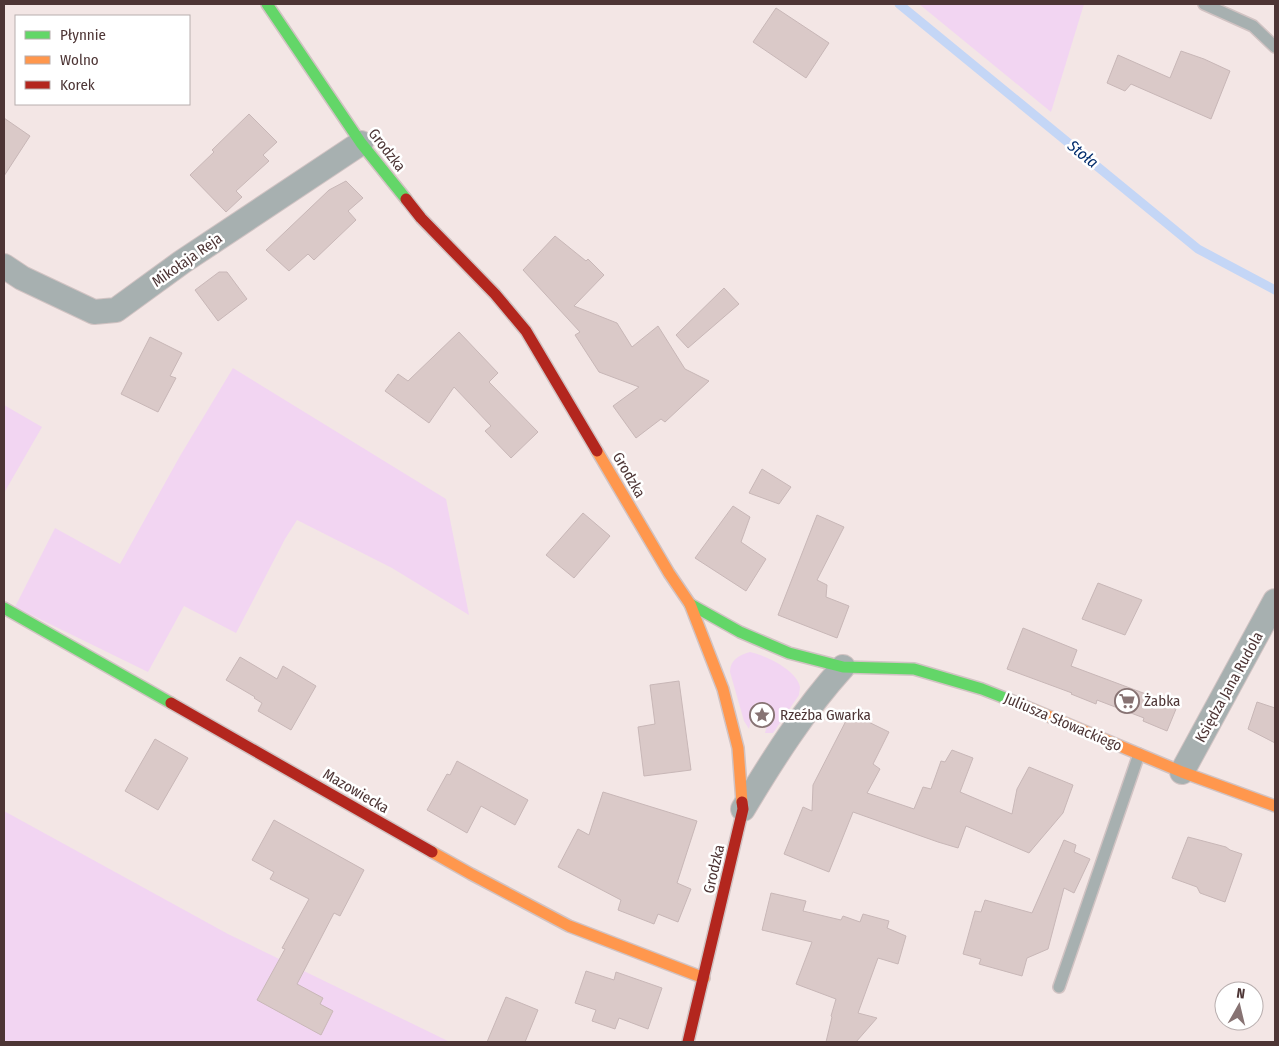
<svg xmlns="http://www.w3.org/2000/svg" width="1279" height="1046" font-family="'Fira Sans Condensed',sans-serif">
<rect width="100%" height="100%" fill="#f3e6e5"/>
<g fill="#f2d5f2">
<path d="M 919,4 L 1084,4 L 1051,112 Z"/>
<path d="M 233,368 L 446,499 L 469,615 L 392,568 L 297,520 L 285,539 L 236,633 L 184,606 L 148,672 L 15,607 L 55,528 L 120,564 L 180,456 Z"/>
<path d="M 4,405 L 42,427 L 4,493 Z"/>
<path d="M 750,652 C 765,655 797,670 800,687 C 800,689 799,693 799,695 L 773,733 L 765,733 L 772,708 L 755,703 L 749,729 L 744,721 L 730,672 C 730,660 739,655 750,652 Z"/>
<path d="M 4,811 L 228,934 L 450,1042 L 4,1042 Z"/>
</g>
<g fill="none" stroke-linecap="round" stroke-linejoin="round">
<path stroke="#c4d6f6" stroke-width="9" d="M 899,4 L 1198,249 L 1275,290"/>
</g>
<g fill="#dac9c8" stroke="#c8b7b7">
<path d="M 776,8 L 829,43 L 806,78 L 753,42 Z"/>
<path d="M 1181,51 L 1204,59 L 1230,71 L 1211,119 L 1131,84 L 1125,91 L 1107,83 L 1118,55 L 1170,78 Z"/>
<path d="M 249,114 L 277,142 L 263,155 L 269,161 L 236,191 L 242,197 L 226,212 L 190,175 L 214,152 L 212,150 Z"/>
<path d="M 4,118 L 30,136 L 4,176 Z"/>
<path d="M 346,181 L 363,198 L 348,211 L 356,220 L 314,260 L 308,254 L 289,271 L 266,250 L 329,190 Z"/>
<path d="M 555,236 L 586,261 L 588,259 L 604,275 L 574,306 L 617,323 L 632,347 L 658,326 L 685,369 L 709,381 L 665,422 L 661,419 L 636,438 L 613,406 L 639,387 L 599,372 L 575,335 L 580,332 L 523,270 Z"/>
<path d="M 219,272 L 227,272 L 247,299 L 218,321 L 195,290 Z"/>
<path d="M 724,288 L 739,304 L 688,348 L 676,335 Z"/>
<path d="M 459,332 L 498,373 L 489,382 L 538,432 L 511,458 L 485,431 L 491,426 L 454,387 L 429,423 L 385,391 L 398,374 L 408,381 Z"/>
<path d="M 150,337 L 182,353 L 170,376 L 176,378 L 158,412 L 121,394 Z"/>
<path d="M 762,469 L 791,487 L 779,504 L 749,493 Z"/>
<path d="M 733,506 L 750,517 L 741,542 L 766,559 L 746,591 L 695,558 Z"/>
<path d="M 583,513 L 610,536 L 574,578 L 546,555 Z"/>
<path d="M 817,515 L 844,527 L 817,580 L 827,585 L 826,597 L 849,606 L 837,638 L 778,615 Z"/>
<path d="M 1098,583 L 1142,600 L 1125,635 L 1082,619 Z"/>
<path d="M 1023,628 L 1077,650 L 1071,666 L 1154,697 L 1153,700 L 1176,709 L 1167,731 L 1143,721 L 1144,718 L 1097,700 L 1096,704 L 1071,694 L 1072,693 L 1007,669 Z"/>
<path d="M 240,657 L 277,679 L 283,666 L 316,686 L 291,730 L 258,711 L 262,703 L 254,698 L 255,697 L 226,680 Z"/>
<path d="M 679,681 L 691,770 L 644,776 L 638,727 L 655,724 L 650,685 Z"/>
<path d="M 1257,702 L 1275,708 L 1275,743 L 1248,729 Z"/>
<path d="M 850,713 L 889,732 L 873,764 L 880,769 L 867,793 L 914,809 L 923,787 L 931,789 L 941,761 L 945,762 L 952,750 L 973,758 L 960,792 L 1012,814 L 1017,789 L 1029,767 L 1073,785 L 1063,813 L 1029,853 L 966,826 L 958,848 L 938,842 L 853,812 L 829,872 L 784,854 L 803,807 L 812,811 L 813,785 Z"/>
<path d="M 155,739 L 188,758 L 158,810 L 125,791 Z"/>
<path d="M 457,761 L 528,800 L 515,825 L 481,806 L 467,833 L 427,810 L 447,774 L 450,775 Z"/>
<path d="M 603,792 L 697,821 L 677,883 L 691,889 L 678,922 L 658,914 L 654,924 L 618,910 L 621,900 L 558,867 L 578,829 L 589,835 Z"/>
<path d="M 274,820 L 364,870 L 340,916 L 334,913 L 297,984 L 323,998 L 320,1004 L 333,1011 L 321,1035 L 257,1000 L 285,949 L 282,948 L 309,899 L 270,879 L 274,872 L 252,860 Z"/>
<path d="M 1188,837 L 1226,847 L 1230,850 L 1242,854 L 1225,902 L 1200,893 L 1197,887 L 1172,878 Z"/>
<path d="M 1064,840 L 1076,845 L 1074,852 L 1090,859 L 1074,893 L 1064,888 L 1048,949 L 1027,958 L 1022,976 L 979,964 L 981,959 L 963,954 L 975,911 L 981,912 L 985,900 L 1032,913 Z"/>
<path d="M 771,893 L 806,901 L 803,911 L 841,920 L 843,916 L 860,922 L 863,914 L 889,921 L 887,928 L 906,936 L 898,964 L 878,958 L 858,1013 L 877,1018 L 856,1042 L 826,1042 L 832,1017 L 831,1016 L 836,999 L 796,984 L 812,942 L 762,930 Z"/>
<path d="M 586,971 L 614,980 L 616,972 L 662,988 L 648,1029 L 619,1018 L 615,1029 L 592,1021 L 596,1010 L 575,1003 Z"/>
<path d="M 506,997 L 538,1010 L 525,1042 L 487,1042 Z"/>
</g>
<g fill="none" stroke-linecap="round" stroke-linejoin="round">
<defs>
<g id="lane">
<path d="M 1204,4 L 1253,26 L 1275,47"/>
<path d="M 1059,987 L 1139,754"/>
</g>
<g id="street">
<path d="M 4,266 L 22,278 L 94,312 L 116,310 L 182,262 L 361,143"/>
<path d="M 1182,772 L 1275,601"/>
<path d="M 743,809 C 773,759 804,710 843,667"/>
</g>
<g id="fast">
<path d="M 267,4 L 361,143 L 406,199"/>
<path d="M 690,604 L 740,632 L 789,653 L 843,667 L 914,669 L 982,689 L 1010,700"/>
<path d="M 4,608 L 171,703"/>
</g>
<g id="slow">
<path d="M 597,451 L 669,573 L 690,604 L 723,689 L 738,748 L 742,802"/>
<path d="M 1010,700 L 1182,772 L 1275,806"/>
<path d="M 432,852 L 471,874 L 569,926 L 704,978"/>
</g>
<g id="jam">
<path d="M 406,199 L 421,218 L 495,294 L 526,331 L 597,451"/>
<path d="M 171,703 L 432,852"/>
<path d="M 688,1042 L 743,809 L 742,802"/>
</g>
</defs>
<use href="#lane" stroke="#d1c3c3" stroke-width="14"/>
<use href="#street" stroke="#d1c3c3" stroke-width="26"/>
<use href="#fast" stroke="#d1c3c3" stroke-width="14"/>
<use href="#slow" stroke="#d1c3c3" stroke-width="14"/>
<use href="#jam" stroke="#d1c3c3" stroke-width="14"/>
<use href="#lane" stroke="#a7b0b0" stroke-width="11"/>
<use href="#street" stroke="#a7b0b0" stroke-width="24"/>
<use href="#fast" stroke="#63d668" stroke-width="11"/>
<use href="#slow" stroke="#ff974d" stroke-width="11"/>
<use href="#jam" stroke="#b3261e" stroke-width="11"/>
</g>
<defs>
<symbol id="supermarket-ring" viewBox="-11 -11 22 22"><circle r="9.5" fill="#fff" stroke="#877373" stroke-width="1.5"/><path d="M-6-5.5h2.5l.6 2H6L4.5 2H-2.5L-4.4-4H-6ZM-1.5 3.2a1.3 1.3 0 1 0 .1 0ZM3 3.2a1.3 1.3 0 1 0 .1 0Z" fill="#877373"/></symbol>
<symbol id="sight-ring" viewBox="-11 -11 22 22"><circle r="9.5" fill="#fff" stroke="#877373" stroke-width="1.5"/><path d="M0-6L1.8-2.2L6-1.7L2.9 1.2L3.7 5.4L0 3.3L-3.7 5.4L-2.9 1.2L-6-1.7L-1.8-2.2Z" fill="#877373"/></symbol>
</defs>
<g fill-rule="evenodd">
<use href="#supermarket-ring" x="1113" y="687" width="28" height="28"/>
<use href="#sight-ring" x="748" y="701" width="28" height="28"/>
</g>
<g text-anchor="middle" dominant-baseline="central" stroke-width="5" stroke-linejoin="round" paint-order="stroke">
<g font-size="15" fill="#4d3535" stroke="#fff">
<text transform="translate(387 150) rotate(52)">Grodzka</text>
<text transform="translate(187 260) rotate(-35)">Mikołaja Reja</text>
<text transform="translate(629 475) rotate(60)">Grodzka</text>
<text transform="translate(1229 687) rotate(-61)">Księdza Jana Rudola</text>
<text transform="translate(1063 722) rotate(23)">Juliusza Słowackiego</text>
<text transform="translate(356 791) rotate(30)">Mazowiecka</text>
<text transform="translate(714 869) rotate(-77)">Grodzka</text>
</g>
<g font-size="15" fill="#4d3535" stroke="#fff" text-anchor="start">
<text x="1144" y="701">Żabka</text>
<text x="780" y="715">Rzeźba Gwarka</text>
</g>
<g font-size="16" font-style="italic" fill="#002c6c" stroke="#fff">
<text transform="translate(1083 154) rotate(39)">Stoła</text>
</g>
</g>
<rect width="1279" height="1046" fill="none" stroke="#4d3535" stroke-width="10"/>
<rect x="15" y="15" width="175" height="90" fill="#ffffff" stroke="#b8aeae"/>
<rect x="25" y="31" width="25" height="8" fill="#63d668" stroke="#b8aeae"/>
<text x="60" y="40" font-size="15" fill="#4d3535">Płynnie</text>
<rect x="25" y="56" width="25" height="8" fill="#ff974d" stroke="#b8aeae"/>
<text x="60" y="65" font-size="15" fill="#4d3535">Wolno</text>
<rect x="25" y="81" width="25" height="8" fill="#b3261e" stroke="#b8aeae"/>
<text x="60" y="90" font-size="15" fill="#4d3535">Korek</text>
<g transform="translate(1239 1006) rotate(8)"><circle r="24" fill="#ffffff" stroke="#b8aeae"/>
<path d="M0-4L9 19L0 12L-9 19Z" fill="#877373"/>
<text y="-8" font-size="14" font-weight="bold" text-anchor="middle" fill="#4d3535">N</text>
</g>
</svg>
